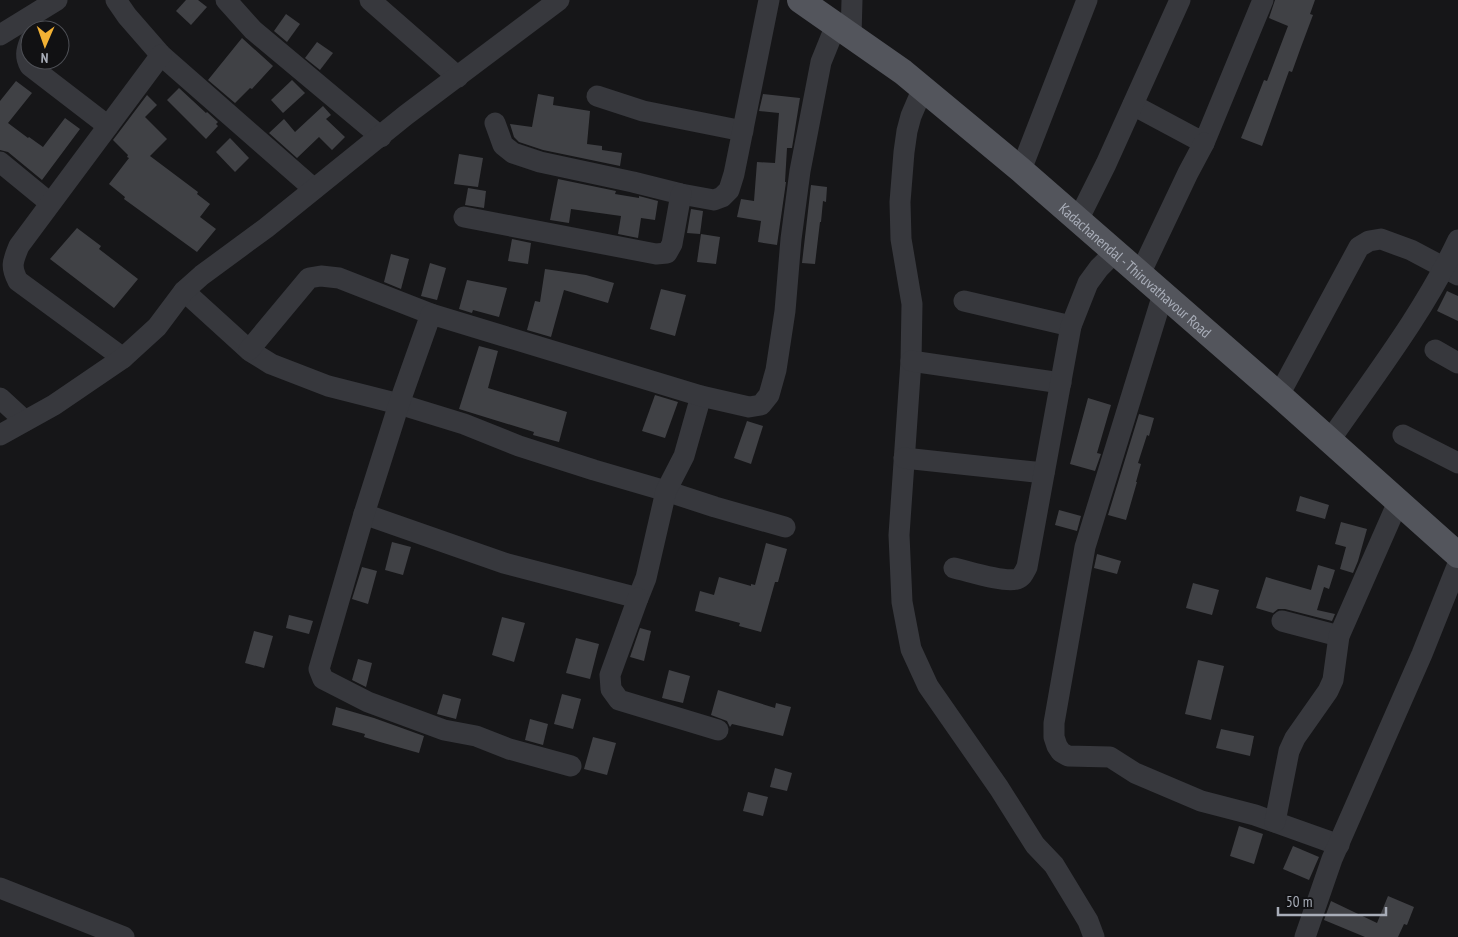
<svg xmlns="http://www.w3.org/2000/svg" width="1458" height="937" font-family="'PT Sans Narrow',sans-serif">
<rect width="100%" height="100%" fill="#161618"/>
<g fill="#404145">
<path d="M 186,0 L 198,0 L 207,7 L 191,25 L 176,11 Z"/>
<path d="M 1275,0 L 1315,0 L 1310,14 L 1313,15 L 1301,47 L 1292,72 L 1289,71 L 1262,146 L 1241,138 L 1264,80 L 1267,81 L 1288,26 L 1269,18 Z"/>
<path d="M 286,14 L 300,24 L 287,42 L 274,31 Z"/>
<path d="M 242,38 L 273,66 L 252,89 L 250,88 L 235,103 L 208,80 Z"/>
<path d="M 317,42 L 333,53 L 320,70 L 305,58 Z"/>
<path d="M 292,80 L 305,93 L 283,113 L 271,100 Z"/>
<path d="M 16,81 L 32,93 L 8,123 L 28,138 L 29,137 L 43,147 L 65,118 L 80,129 L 42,180 L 8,152 L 0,150 L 0,101 Z"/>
<path d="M 179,88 L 206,113 L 207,112 L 218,122 L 216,124 L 218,126 L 206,139 L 167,100 Z"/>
<path d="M 538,94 L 554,97 L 553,105 L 590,111 L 587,144 L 602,146 L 602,150 L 622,153 L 620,166 L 543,150 L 519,142 L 514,137 L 510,124 L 532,127 Z"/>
<path d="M 763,94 L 800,98 L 792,148 L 787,148 L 785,182 L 786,182 L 777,245 L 758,242 L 761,221 L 737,217 L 741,199 L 754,201 L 757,162 L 775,163 L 779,113 L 759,111 Z"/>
<path d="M 147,95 L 157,105 L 145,117 L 167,139 L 150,156 L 198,192 L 197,194 L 210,204 L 200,217 L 216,229 L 197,252 L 124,199 L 125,197 L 109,184 L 129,158 L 127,157 L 128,155 L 113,140 Z"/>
<path d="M 323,106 L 331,115 L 326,119 L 345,137 L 332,150 L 319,137 L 297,158 L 269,133 L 284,119 L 295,132 Z"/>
<path d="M 230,138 L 249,158 L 235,172 L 216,152 Z"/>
<path d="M 459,154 L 483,158 L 478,187 L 454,184 Z"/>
<path d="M 558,179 L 616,191 L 615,194 L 639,198 L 639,196 L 658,201 L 655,220 L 641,218 L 638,238 L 618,234 L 621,216 L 571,209 L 569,223 L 550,220 Z"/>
<path d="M 811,185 L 827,187 L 826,202 L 823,201 L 821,222 L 820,222 L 815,264 L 802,263 Z"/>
<path d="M 468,188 L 486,191 L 484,208 L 465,205 Z"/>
<path d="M 691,209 L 703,211 L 700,234 L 687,233 Z"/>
<path d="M 77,228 L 101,246 L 99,249 L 138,279 L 114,308 L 50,259 Z"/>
<path d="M 701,234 L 720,237 L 716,264 L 697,262 Z"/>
<path d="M 512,239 L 531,243 L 528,264 L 508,261 Z"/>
<path d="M 391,254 L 409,259 L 401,289 L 384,282 Z"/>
<path d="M 430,263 L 446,268 L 437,300 L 421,296 Z"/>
<path d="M 545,269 L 586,275 L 614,283 L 608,303 L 564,290 L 551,337 L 527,330 L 535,301 L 540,302 Z"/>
<path d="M 467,280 L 507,288 L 499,317 L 473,310 L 472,313 L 459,309 Z"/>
<path d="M 661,289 L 686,295 L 675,336 L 650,329 Z"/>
<path d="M 1447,291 L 1458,296 L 1458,321 L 1437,311 Z"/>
<path d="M 479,346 L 498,351 L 488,388 L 567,412 L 559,442 L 533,435 L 534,432 L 459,409 Z"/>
<path d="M 655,395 L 678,402 L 665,438 L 642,431 Z"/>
<path d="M 1088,398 L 1111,405 L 1097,453 L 1101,454 L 1095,471 L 1070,464 Z"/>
<path d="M 1139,414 L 1154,418 L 1149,436 L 1147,435 L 1138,463 L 1141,464 L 1136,482 L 1137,482 L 1126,520 L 1108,515 Z"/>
<path d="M 747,421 L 763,426 L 751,464 L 734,458 Z"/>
<path d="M 1300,496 L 1329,505 L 1325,519 L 1296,511 Z"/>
<path d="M 1059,510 L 1081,516 L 1077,531 L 1055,525 Z"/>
<path d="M 1341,522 L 1367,529 L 1358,561 L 1353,573 L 1340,569 L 1346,547 L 1335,544 Z"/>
<path d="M 392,542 L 411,547 L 403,575 L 385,570 Z"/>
<path d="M 766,543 L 787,549 L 778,582 L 775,582 L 761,632 L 739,626 L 740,623 L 695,611 L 700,591 L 714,595 L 719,577 L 751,586 L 751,584 L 755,585 Z"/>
<path d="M 1097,554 L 1121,561 L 1117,574 L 1094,568 Z"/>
<path d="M 1318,565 L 1335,570 L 1329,589 L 1324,587 L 1317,610 L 1335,614 L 1332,621 L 1285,609 L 1278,609 L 1273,613 L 1256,608 L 1266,577 L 1311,590 Z"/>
<path d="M 362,567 L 377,571 L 368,604 L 352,599 Z"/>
<path d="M 1193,583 L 1219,590 L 1212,615 L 1186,608 Z"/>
<path d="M 289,615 L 313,621 L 309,634 L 286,628 Z"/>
<path d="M 502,617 L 525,623 L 514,662 L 492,655 Z"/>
<path d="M 640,628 L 651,631 L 644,661 L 630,657 Z"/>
<path d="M 254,631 L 273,636 L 264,668 L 245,663 Z"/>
<path d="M 576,638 L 599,644 L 590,679 L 566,673 Z"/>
<path d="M 358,659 L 372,663 L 366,687 L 352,680 Z"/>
<path d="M 1198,660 L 1224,666 L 1211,720 L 1185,714 Z"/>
<path d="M 669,670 L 690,676 L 683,703 L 662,698 Z"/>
<path d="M 718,690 L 775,708 L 776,703 L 791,707 L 783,736 L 732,724 L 730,727 L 727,721 L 711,715 Z"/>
<path d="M 443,694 L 461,699 L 456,719 L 437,714 Z"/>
<path d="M 562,694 L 581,699 L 573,729 L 554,724 Z"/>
<path d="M 336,707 L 374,718 L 424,736 L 419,753 L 380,742 L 364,737 L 365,734 L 332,725 Z"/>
<path d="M 530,719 L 548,724 L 543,745 L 525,740 Z"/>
<path d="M 1221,729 L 1254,736 L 1250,756 L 1216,748 Z"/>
<path d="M 593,737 L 616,743 L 607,775 L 584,769 Z"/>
<path d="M 775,768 L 792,773 L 787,791 L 770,787 Z"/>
<path d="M 748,792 L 768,797 L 763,816 L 743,811 Z"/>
<path d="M 1239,826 L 1263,834 L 1254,864 L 1230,856 Z"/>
<path d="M 1293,846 L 1319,857 L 1309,880 L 1283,869 Z"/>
<path d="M 1388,896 L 1414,907 L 1407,925 L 1404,924 L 1398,937 L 1365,937 L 1324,920 L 1331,901 L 1377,923 Z"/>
</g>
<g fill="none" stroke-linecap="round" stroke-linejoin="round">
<g stroke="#37383d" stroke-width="21">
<path d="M 116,0 L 127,16 L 161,55 L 314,189"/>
<path d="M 226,0 L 253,30 L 381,137"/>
<path d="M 370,0 L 458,77"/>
<path d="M 0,35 L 57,0"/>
<path d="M 851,36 L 852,0"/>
<path d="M 30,41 C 26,51 25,57 30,66 L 108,126"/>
<path d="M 923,88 L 911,116 L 907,131 L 904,152 L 900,202 L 901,239 L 912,304 L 911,361 L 899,535 L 902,602 L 911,649 L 928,686 L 999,788 L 1035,845 L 1054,865 L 1088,921 L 1094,937"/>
<path d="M 597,96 L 643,111 L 743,131"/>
<path d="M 1133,105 L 1204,143 L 1263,0"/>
<path d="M 495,123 L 503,145 L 513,153 L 540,162 L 633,182 L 681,194 L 714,200 L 722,197 L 729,190 L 734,174 L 769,0"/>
<path d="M 0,162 L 50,203"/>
<path d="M 1021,170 L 1087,0"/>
<path d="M 464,217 L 656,254 L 667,253 L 672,244 L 681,194"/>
<path d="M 1078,220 L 1106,164 L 1180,0"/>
<path d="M 1140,274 L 1188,173 L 1204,143"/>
<path d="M 184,291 L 250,351 L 271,364 L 328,386 L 399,404 L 464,424 L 519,446 L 594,470 L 666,491 L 715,507 L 785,527"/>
<path d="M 1163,294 L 1085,547 L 1054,723 L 1054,737 L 1057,746 L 1061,752 L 1068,756 L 1110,757 L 1135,773 L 1201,801 L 1255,815 L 1339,845"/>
<path d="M 964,301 L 1071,326"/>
<path d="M 249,350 L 309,278 L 321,276 L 339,278 L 431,314"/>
<path d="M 1435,350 L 1458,363"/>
<path d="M 123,358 L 18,281 C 10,266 13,261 19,246 L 161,55"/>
<path d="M 911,361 L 1061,383"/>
<path d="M 1279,395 L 1359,247 L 1369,241 L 1381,239 L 1411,250 L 1458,275"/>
<path d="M 0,398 L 25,421"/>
<path d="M 0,435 L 54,405 L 123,358 L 157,327 L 184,291 L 202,275 L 266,228 L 406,115 L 559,0"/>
<path d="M 1403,435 L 1458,463"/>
<path d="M 1330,440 C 1375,375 1424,312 1458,240"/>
<path d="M 904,458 L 1044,473"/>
<path d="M 364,514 L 504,563 L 638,598 L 646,578 L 666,491 L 684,456 L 701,396"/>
<path d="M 954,568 C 968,571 1004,583 1017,579 C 1023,577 1024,572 1027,567 L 1071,326 L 1088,283 L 1099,268 L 1114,253"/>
<path d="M 638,598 L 610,675 L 611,689 L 619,700 L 718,730"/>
<path d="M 1282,621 L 1339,636"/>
<path d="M 571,766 L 509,749 L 476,736 L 444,730 L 368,702 L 323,679 L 319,669 L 364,514 L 399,404 L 431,314 L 701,396 L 749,407 L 761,405 L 769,395 L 776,370 L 785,311 L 791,239 L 800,171 L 821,62 L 836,25"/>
<path d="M 1275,822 L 1289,751 L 1295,738 L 1328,691 L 1333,680 L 1339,636 L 1398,502"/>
<path d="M 0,888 L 124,937"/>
<path d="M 1305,937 L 1332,859 L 1422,654 L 1458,564"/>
</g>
<path stroke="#53555c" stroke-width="26" id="s1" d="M 800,0 L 903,72 L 1021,170 L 1279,395 L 1458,555"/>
</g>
<g text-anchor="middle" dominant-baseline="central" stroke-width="4" stroke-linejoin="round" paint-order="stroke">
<g font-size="15" fill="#a8adb8" stroke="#111113">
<text stroke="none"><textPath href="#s1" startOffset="431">Kadachanendal - Thiruvathavour Road</textPath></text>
</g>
</g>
<g transform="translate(45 45) rotate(182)"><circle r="24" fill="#111113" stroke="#4d4f55"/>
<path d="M0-4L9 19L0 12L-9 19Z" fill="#f2b134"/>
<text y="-8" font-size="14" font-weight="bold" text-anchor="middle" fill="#a8adb8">N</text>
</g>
<path d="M1278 907v8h108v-8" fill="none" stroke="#a8adb8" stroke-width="2.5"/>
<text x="1286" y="907" font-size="15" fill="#a8adb8" stroke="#111113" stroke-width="4" paint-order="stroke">50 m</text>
</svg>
